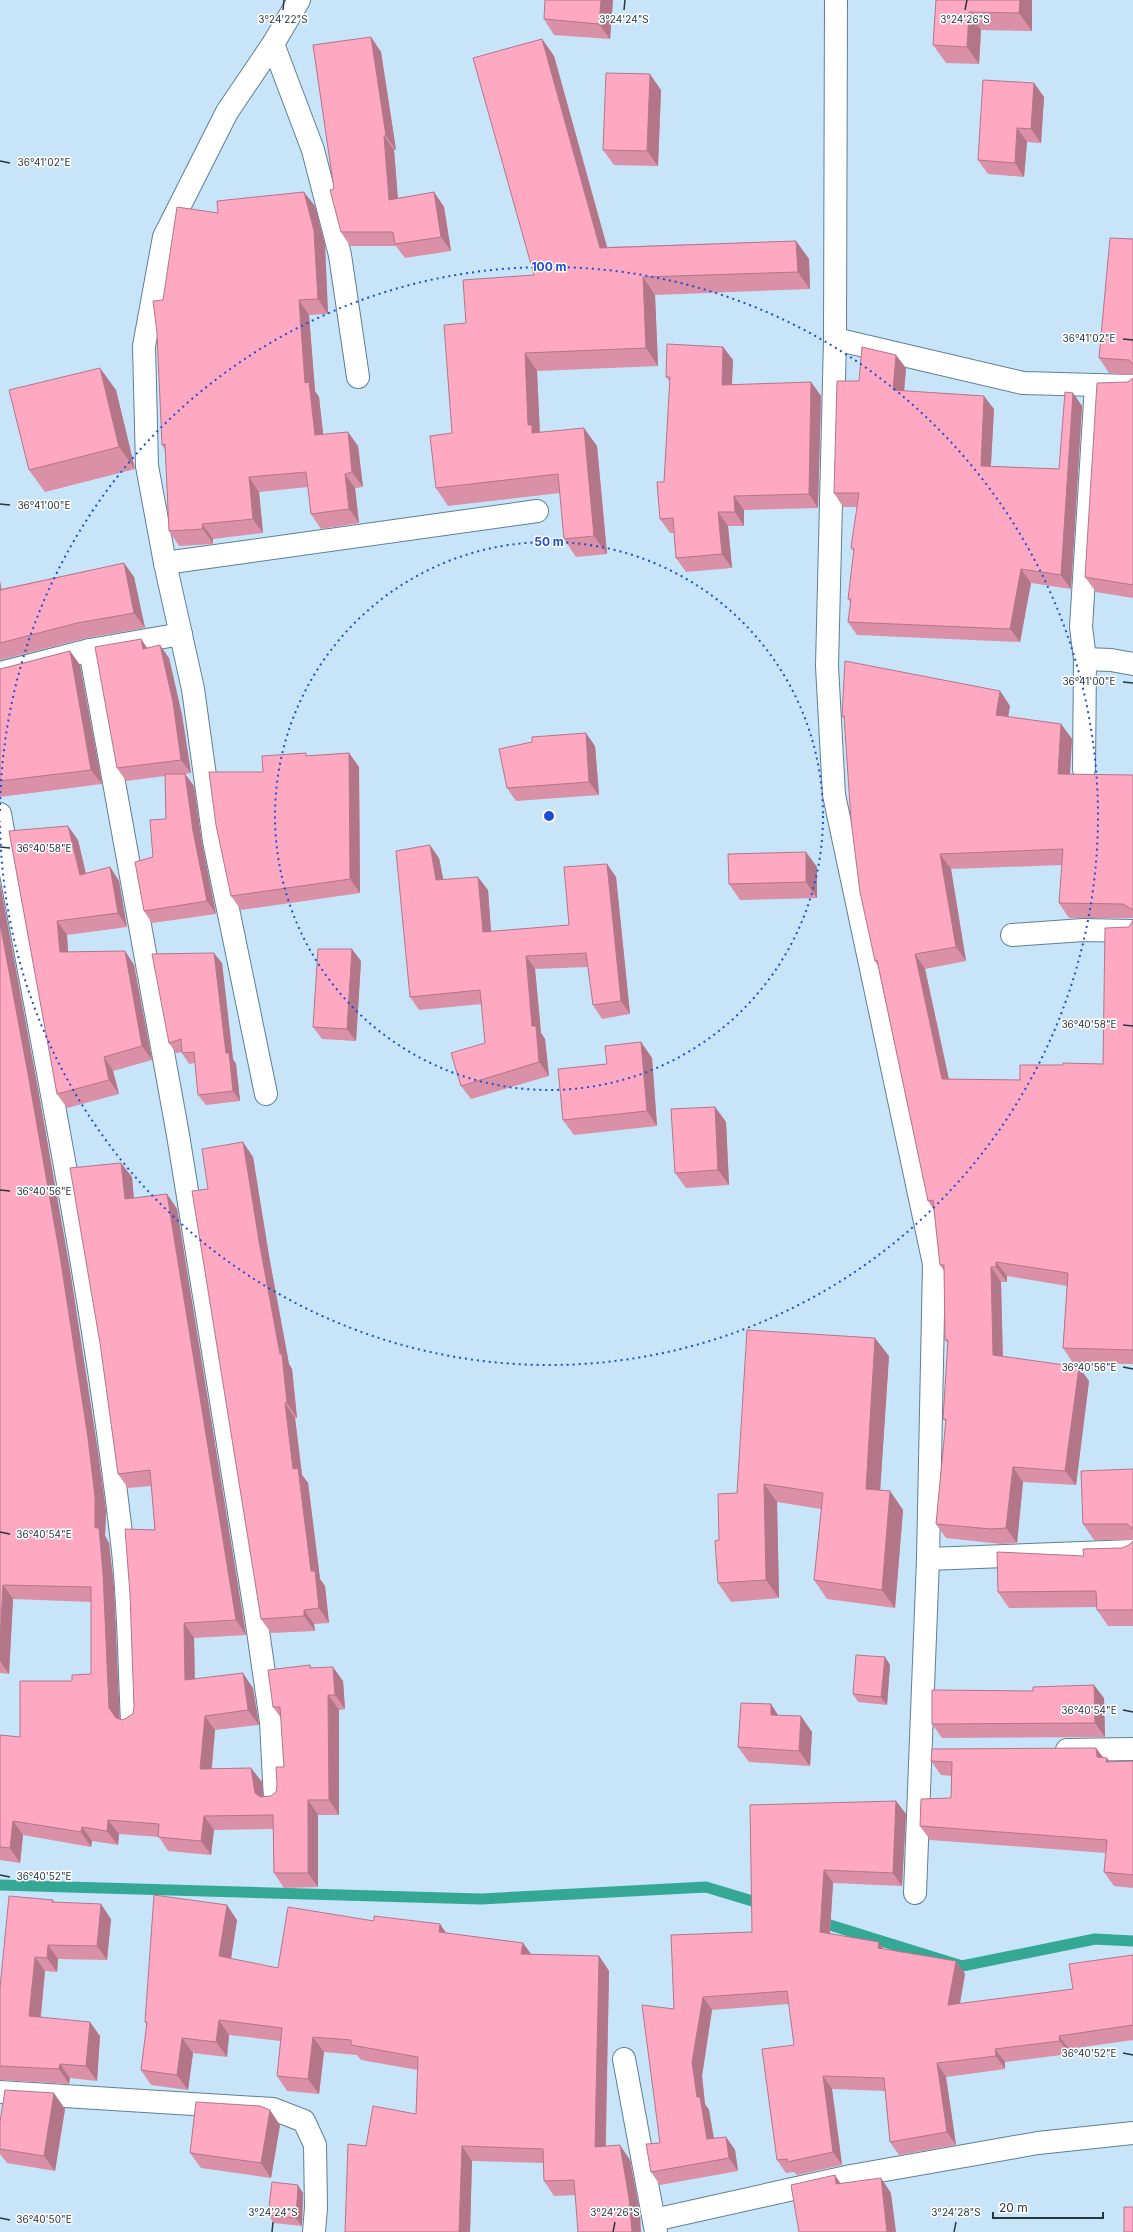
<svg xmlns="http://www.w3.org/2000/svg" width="1133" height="2232" font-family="Inter,sans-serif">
<rect width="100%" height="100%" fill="#c8e4f9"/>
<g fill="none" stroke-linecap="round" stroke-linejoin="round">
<g stroke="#34a795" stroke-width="11">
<path d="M 0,1885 L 481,1899 L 706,1887 L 766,1905"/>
<path d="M 817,1921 L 962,1966 L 1095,1939 L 1133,1941"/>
</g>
<defs>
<g id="minor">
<path d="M 836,0 L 835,339 L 827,666 L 834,795 L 934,1264 L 928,1559 L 915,1893"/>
<path d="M 273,44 L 313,150 L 340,255 L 358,377"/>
<path d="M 835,339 L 1023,383 L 1133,386"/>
<path d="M 165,563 L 537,511"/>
<path d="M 90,650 L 178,1135 L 256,1617 L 271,1722 L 275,1800"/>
<path d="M 1085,659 L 1111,660 L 1133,664"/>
<path d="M 0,673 L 90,650 L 181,634"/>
<path d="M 1084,769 L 1085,659 L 1081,627 L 1096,385"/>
<path d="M 0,814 C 44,1056 94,1298 122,1542 C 129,1601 129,1662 132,1722"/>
<path d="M 1012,935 L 1083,930 L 1133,931"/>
<path d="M 266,1094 L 214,841 L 193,689 L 165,563 L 147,466 L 144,346 L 164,237 L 227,112 L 273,44 L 299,0"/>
<path d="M 928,1559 L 1133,1551"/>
<path d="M 1067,1750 L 1133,1749"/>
<path d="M 624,2059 L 656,2232"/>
<path d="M 0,2092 L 273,2109 L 304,2121 L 315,2145 L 316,2208 L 314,2232"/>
<path d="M 654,2220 L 851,2176 L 1038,2143 L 1133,2133"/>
</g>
</defs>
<use href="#minor" stroke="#5e7f97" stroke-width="24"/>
<use href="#minor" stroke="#fff" stroke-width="22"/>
</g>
<g fill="#da90a7">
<path d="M 613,0 L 610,39 L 554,35 L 544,19 Z"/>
<path d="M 936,0 L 1032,0 L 1032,31 L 981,30 L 979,64 L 946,63 L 933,45 Z"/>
<path d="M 371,37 L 381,52 L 396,150 L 394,150 L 398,198 L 434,192 L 444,207 L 451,251 L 405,258 L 396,246 L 350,246 L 341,232 L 334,189 Z"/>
<path d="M 542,39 L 554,56 L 607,247 L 796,241 L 809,259 L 810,289 L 655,295 L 658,366 L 537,371 L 540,433 L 597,446 L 607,554 L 576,557 L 564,539 L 560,493 L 448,506 L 436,488 L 452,433 L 466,323 L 534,275 Z"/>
<path d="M 1034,83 L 1044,97 L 1041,143 L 1027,142 L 1024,177 L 988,174 L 978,160 Z"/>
<path d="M 661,90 L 658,166 L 614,165 L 603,150 Z"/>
<path d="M 315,206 L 325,245 L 328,314 L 309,315 L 315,391 L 319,397 L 323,434 L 358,446 L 363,487 L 355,488 L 359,523 L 321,529 L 311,514 L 308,487 L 259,492 L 263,533 L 213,539 L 213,544 L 179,546 L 169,531 L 165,450 L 162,445 L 163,300 L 218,213 Z"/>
<path d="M 1133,239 L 1133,375 L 1109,373 L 1099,358 Z"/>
<path d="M 723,347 L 733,360 L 732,385 L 811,382 L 821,396 L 818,508 L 744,510 L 744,526 L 728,526 L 732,568 L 686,572 L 676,558 L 674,533 L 670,533 L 660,519 L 664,482 L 670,382 L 666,377 Z"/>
<path d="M 906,368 L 904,391 L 994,409 L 991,466 L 1059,469 L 1073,393 L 1082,406 L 1071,589 L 1031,583 L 1020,642 L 857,635 L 848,622 L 851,603 L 848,599 L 854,552 L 851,548 L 857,507 L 843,507 L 834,493 L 859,381 Z"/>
<path d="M 1133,378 L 1133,598 L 1096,592 L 1085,577 L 1128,382 Z"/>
<path d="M 116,390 L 135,469 L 45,492 L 29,470 Z"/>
<path d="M 124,563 L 134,577 L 145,628 L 87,638 L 0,660 L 0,581 L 1,589 Z"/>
<path d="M 141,639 L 147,648 L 169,658 L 182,715 L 191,773 L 185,774 L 194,786 L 202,843 L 216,914 L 152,923 L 144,911 L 153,857 L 166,819 L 165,776 L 126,781 L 117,768 Z"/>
<path d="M 70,651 L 80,665 L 102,784 L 0,797 L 0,669 Z"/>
<path d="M 1000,691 L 1010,706 L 1008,717 L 1061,724 L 1072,739 L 1070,774 L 1133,775 L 1133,918 L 1069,918 L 1059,903 L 1062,865 L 951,869 L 966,961 L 925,969 L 949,1079 L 1020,1080 L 1063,1065 L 1103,1064 L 1129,927 L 1133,920 L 1133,1364 L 1073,1363 L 1063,1348 L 1067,1286 L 1007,1276 L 1007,1282 L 1001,1282 L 1003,1357 L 1079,1367 L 1089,1381 L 1076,1485 L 1023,1482 L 1017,1543 L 1001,1544 L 946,1538 L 936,1524 L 946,1422 L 943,1419 L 948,1343 L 945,1340 L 944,1271 L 940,1265 L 934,1210 L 928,1201 L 878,966 L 875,961 L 845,720 L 842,716 Z"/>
<path d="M 595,746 L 599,795 L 516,801 L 507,788 Z"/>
<path d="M 349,753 L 359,767 L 360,893 L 241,910 L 231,896 L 263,772 L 308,756 Z"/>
<path d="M 9,831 L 78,840 L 86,873 L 110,867 L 119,881 L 127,927 L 67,935 L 68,952 L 125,951 L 134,965 L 152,1060 L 113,1071 L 119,1094 L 67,1108 L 57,1094 Z"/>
<path d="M 439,858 L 443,879 L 488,890 L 491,932 L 569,925 L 607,864 L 616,877 L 630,1014 L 602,1019 L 593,1005 L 588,967 L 535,969 L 541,1033 L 545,1039 L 549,1076 L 471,1099 L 461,1086 L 485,1043 L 482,1004 L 419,1010 L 410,997 Z"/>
<path d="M 817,867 L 817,898 L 740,900 L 729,884 Z"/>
<path d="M 0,883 L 38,1089 L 70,1270 L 98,1452 L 106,1511 L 105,1536 L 109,1543 L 114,1587 L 119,1719 L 123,1720 L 133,1714 L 134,1707 L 155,1530 L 151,1486 L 128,1488 L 118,1474 L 132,1177 L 134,1198 L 167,1194 L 177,1209 L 246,1635 L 194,1638 L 195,1679 L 253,1688 L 259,1723 L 259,1725 L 215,1730 L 212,1769 L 251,1768 L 262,1782 L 263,1797 L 271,1796 L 276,1792 L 284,1767 L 281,1718 L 273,1707 L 310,1665 L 312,1668 L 343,1681 L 345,1709 L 339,1710 L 339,1815 L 318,1815 L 318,1887 L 284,1888 L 274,1873 L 273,1829 L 214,1830 L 211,1855 L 168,1851 L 159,1837 L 119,1834 L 118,1845 L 92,1841 L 91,1847 L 23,1835 L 20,1863 L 0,1860 L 0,1735 L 20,1737 L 72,1681 L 91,1674 L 91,1602 L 13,1599 L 9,1674 L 0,1673 Z"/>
<path d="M 361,961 L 356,1041 L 322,1039 L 313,1027 Z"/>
<path d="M 222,963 L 233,1059 L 236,1064 L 240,1101 L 206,1105 L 198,1095 L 195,1063 L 189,1064 L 182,1053 L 182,1052 L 176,1053 L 169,1043 Z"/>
<path d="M 641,1042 L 652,1058 L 657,1126 L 574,1135 L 563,1120 L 607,1064 Z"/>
<path d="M 715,1107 L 726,1122 L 729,1185 L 686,1188 L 675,1173 Z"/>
<path d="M 253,1157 L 269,1256 L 289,1364 L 292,1369 L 297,1418 L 295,1418 L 302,1475 L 308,1483 L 320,1579 L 325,1586 L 329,1623 L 314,1624 L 315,1631 L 271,1633 L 261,1619 L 208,1189 Z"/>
<path d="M 889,1356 L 880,1490 L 890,1491 L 903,1510 L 895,1608 L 827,1599 L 814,1580 L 821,1509 L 777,1502 L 779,1598 L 731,1602 L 718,1583 L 719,1540 L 737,1493 Z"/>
<path d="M 1133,1469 L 1133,1540 L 1094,1540 L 1083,1524 Z"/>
<path d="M 1133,1541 L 1133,1626 L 1108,1626 L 1097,1610 L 1097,1607 L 1009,1608 L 998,1592 L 1084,1556 L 1122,1548 L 1129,1545 Z"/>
<path d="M 885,1657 L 890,1665 L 887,1705 L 858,1702 L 853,1694 Z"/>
<path d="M 1104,1698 L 1105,1737 L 942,1738 L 932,1724 Z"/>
<path d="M 771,1704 L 778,1715 L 812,1732 L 810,1766 L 749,1762 L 738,1747 Z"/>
<path d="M 1096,1748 L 1103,1757 L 1110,1762 L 1133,1761 L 1133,1888 L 1114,1886 L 1104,1872 L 1106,1853 L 930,1840 L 920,1826 L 951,1798 L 952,1776 L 941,1775 L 931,1761 Z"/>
<path d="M 896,1801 L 906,1814 L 902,1886 L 833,1883 L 830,1933 L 883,1949 L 956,1961 L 965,1974 L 960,2004 L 1073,1989 L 1133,1955 L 1133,2040 L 1069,2049 L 1069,2054 L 1005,2062 L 1005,2069 L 946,2077 L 956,2145 L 899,2155 L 890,2142 L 885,2091 L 832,2089 L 842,2165 L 797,2175 L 794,2172 L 786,2173 L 777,2160 L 794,2045 L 789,2004 L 712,2010 L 702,2076 L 705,2104 L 709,2110 L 714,2138 L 726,2137 L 735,2150 L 738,2171 L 660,2185 L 651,2172 L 660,2143 L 674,2009 L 752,1932 Z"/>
<path d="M 53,1900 L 54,1902 L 111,1919 L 107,1960 L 58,1959 L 57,1972 L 45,1971 L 41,2017 L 100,2036 L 97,2081 L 70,2078 L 69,2084 L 0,2080 L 0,1988 Z"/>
<path d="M 237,1920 L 231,1959 L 278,1968 L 374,1921 L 440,1924 L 446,1933 L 523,1943 L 531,1954 L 599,1956 L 609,1971 L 606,2146 L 630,2160 L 640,2213 L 575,2195 L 554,2196 L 544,2181 L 543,2163 L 472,2161 L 470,2232 L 345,2232 L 366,2146 L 416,2114 L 418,2070 L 361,2060 L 357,2055 L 324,2052 L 319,2094 L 287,2091 L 277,2076 L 281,2041 L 229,2035 L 227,2057 L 193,2053 L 188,2090 L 151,2085 L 141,2070 L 147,2025 L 145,2022 Z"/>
<path d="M 65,2109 L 55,2171 L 7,2163 L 0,2154 L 0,2122 Z"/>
<path d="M 280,2125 L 271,2178 L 201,2168 L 190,2153 Z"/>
<path d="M 303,2193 L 302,2226 L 274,2223 L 268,2215 Z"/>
</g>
<g fill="#b27688">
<path d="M 601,0 L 613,0 L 610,39 L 599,24 Z"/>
<path d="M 1020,0 L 1032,0 L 1032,31 L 1019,13 Z"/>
<path d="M 969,12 L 981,30 L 979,64 L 967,47 Z"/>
<path d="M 371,37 L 381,52 L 396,150 L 386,136 Z"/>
<path d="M 542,39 L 554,56 L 612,265 L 600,248 Z"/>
<path d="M 650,74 L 661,90 L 658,166 L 647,151 Z"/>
<path d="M 1034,83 L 1044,97 L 1041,143 L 1031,129 Z"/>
<path d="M 1017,128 L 1027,142 L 1024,177 L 1015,163 Z"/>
<path d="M 384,136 L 394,150 L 399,214 L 389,200 Z"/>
<path d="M 304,192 L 315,206 L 325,245 L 328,314 L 318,299 Z"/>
<path d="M 434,192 L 444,207 L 451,251 L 441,237 Z"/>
<path d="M 796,241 L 809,259 L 810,289 L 798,272 Z"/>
<path d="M 643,277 L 655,295 L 658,366 L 646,348 Z"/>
<path d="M 299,300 L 309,315 L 315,391 L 319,397 L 325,450 L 315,435 L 305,383 Z"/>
<path d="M 723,347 L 733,360 L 731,399 L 722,385 Z"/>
<path d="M 525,353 L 537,371 L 540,438 L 532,433 L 528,425 Z"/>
<path d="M 896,355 L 906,368 L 903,404 L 893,390 Z"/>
<path d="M 100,368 L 116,390 L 135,469 L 119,447 Z"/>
<path d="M 811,382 L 821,396 L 818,508 L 809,494 Z"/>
<path d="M 1073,393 L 1082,406 L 1071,589 L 1061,575 Z"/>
<path d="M 984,396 L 994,409 L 990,479 L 981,466 Z"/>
<path d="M 584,428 L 597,446 L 607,554 L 594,536 Z"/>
<path d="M 348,432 L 358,446 L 363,487 L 352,472 Z"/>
<path d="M 345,474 L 355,488 L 359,523 L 349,509 Z"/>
<path d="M 249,477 L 259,492 L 263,533 L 253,519 Z"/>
<path d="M 734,496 L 744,510 L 744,526 L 735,512 Z"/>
<path d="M 718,512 L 728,526 L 732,568 L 722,554 Z"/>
<path d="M 202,524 L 213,539 L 213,544 L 203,529 Z"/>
<path d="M 124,563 L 134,577 L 145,628 L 134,613 Z"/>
<path d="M 1021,569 L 1031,583 L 1020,642 L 1010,629 Z"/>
<path d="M 0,581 L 4,606 L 0,600 Z"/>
<path d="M 141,639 L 150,652 L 143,649 Z"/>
<path d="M 160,645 L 169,658 L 182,715 L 191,773 L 181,760 Z"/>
<path d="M 70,651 L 80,665 L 102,784 L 91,770 Z"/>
<path d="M 1000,691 L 1010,706 L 1006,730 L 996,715 Z"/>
<path d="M 1061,724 L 1072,739 L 1069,789 L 1058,774 Z"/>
<path d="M 586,733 L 595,746 L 599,795 L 589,782 Z"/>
<path d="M 349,753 L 359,767 L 360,893 L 350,879 Z"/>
<path d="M 185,774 L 194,786 L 202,843 L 216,914 L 207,901 L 193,831 Z"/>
<path d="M 68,826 L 78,840 L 89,888 L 80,875 Z"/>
<path d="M 430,845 L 439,858 L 446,893 L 436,880 Z"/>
<path d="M 806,852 L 817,867 L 817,898 L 806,882 Z"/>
<path d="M 940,854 L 951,869 L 966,961 L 956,947 Z"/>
<path d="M 607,864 L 616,877 L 630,1014 L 621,1001 Z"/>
<path d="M 110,867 L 119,881 L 127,927 L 118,913 Z"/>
<path d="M 478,877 L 488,890 L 492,946 L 483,932 Z"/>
<path d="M 0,883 L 38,1089 L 70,1270 L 98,1452 L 106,1511 L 105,1536 L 109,1543 L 114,1587 L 120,1723 L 126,1733 L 109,1708 L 0,923 Z"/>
<path d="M 57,921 L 67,935 L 69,966 L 60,952 Z"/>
<path d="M 352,949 L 361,961 L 356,1041 L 347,1029 Z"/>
<path d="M 125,951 L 134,965 L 152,1060 L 142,1046 Z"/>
<path d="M 214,953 L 222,963 L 233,1059 L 236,1064 L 240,1101 L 233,1091 L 226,1053 Z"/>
<path d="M 915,954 L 925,969 L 952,1094 L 942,1079 Z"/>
<path d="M 526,956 L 535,969 L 541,1033 L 545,1039 L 549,1076 L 539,1062 L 532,1026 Z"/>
<path d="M 641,1042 L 652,1058 L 657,1126 L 647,1111 Z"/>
<path d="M 104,1057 L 113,1071 L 119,1094 L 109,1080 Z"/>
<path d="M 715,1107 L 726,1122 L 729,1185 L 718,1170 Z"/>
<path d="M 243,1142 L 253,1157 L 269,1256 L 289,1364 L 292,1369 L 297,1418 L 287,1403 L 280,1354 L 259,1241 Z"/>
<path d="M 121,1163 L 132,1177 L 135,1214 L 125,1199 Z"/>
<path d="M 167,1194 L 177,1209 L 246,1635 L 236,1620 Z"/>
<path d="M 996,1262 L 1007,1276 L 1007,1282 L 996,1267 Z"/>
<path d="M 991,1267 L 1001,1282 L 1003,1370 L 993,1355 Z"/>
<path d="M 875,1338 L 889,1356 L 879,1508 L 866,1489 Z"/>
<path d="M 1079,1367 L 1089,1381 L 1076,1485 L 1065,1471 Z"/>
<path d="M 285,1403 L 295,1418 L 302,1475 L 308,1483 L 320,1579 L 325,1586 L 329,1623 L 319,1608 L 311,1571 L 293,1469 Z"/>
<path d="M 1013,1467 L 1023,1482 L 1017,1543 L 1006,1528 Z"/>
<path d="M 764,1484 L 777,1502 L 779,1598 L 766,1580 Z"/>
<path d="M 890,1491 L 903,1510 L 895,1608 L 882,1590 Z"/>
<path d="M 3,1585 L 13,1599 L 9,1674 L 0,1661 L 0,1642 Z"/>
<path d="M 304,1610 L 314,1624 L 315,1631 L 304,1616 Z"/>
<path d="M 184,1623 L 194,1638 L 195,1695 L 185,1680 Z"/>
<path d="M 885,1657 L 890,1665 L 887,1705 L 881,1697 Z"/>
<path d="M 333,1667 L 343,1681 L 345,1709 L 335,1695 Z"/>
<path d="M 243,1673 L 253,1688 L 259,1725 L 248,1710 Z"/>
<path d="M 1094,1685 L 1104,1698 L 1105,1737 L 1095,1723 Z"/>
<path d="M 328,1695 L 339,1710 L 339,1815 L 329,1800 Z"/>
<path d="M 771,1704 L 781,1720 L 771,1715 Z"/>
<path d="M 205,1716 L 215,1730 L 210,1783 L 200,1769 Z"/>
<path d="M 801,1716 L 812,1732 L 810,1766 L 799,1751 Z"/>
<path d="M 1096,1748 L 1106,1762 L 1097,1757 Z"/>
<path d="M 1107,1758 L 1116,1771 L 1106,1762 Z"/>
<path d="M 251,1768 L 262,1782 L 265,1807 L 255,1793 Z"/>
<path d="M 308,1800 L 318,1815 L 318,1887 L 308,1873 Z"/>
<path d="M 896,1801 L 906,1814 L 902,1886 L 893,1873 Z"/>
<path d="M 204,1816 L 214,1830 L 211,1855 L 201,1841 Z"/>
<path d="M 108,1820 L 119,1834 L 118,1845 L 107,1831 Z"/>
<path d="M 13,1821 L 23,1835 L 20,1863 L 10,1848 Z"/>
<path d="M 82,1827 L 92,1841 L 91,1847 L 81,1832 Z"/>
<path d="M 824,1870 L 833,1883 L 829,1945 L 820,1932 Z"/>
<path d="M 101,1904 L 111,1919 L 107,1960 L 97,1946 Z"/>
<path d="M 227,1905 L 237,1920 L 229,1971 L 219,1956 Z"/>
<path d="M 440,1924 L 450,1939 L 439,1932 Z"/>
<path d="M 879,1942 L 888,1955 L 878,1948 Z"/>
<path d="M 523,1943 L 533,1957 L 521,1954 Z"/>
<path d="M 48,1945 L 58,1959 L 57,1972 L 47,1958 Z"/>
<path d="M 599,1956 L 609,1971 L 605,2162 L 595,2147 Z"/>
<path d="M 35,1957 L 45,1971 L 39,2031 L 29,2016 Z"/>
<path d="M 956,1961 L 965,1974 L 957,2019 L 948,2005 Z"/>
<path d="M 703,1997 L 712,2010 L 702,2076 L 705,2104 L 709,2110 L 716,2152 L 707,2139 L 697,2097 L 692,2062 Z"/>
<path d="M 219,2020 L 229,2035 L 227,2057 L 216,2042 Z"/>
<path d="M 90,2022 L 100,2036 L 97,2081 L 86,2066 Z"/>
<path d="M 1059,2036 L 1069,2049 L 1069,2054 L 1060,2041 Z"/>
<path d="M 313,2037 L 324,2052 L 319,2094 L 308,2079 Z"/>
<path d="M 182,2038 L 193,2053 L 188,2090 L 177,2075 Z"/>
<path d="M 995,2049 L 1005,2062 L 1005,2069 L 996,2056 Z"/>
<path d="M 937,2063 L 946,2077 L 956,2145 L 947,2132 Z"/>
<path d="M 60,2064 L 70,2078 L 69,2084 L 59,2069 Z"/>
<path d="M 823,2076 L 832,2089 L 842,2165 L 833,2152 Z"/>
<path d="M 54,2093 L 65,2109 L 55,2171 L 44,2156 Z"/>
<path d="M 270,2110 L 280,2125 L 271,2178 L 261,2163 Z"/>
<path d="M 726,2137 L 735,2150 L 738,2171 L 729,2158 Z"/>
<path d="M 620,2145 L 630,2160 L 640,2213 L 641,2232 L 632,2232 Z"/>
<path d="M 462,2146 L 472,2161 L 470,2232 L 459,2232 Z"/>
<path d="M 835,2175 L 845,2190 L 836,2184 Z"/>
<path d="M 881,2178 L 891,2193 L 896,2232 L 887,2232 Z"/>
<path d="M 298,2185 L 303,2193 L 302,2226 L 296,2218 Z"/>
</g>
<g fill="#fea8c2" stroke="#b27688">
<path d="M 545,0 L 601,0 L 599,24 L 544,19 Z"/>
<path d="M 936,0 L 1020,0 L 1019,13 L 969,12 L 967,47 L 933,45 Z"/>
<path d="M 371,37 L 386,136 L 384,136 L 389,200 L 434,192 L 441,237 L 395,244 L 393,232 L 341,232 L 330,190 L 334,189 L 313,45 Z"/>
<path d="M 542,39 L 600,248 L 796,241 L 798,272 L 643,277 L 646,348 L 525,353 L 528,425 L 532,425 L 532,433 L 584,428 L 594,536 L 564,539 L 558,474 L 436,488 L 430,436 L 452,433 L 444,325 L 466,323 L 463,280 L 534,275 L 473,58 Z"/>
<path d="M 606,73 L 650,74 L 647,151 L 603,150 Z"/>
<path d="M 983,80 L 1034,83 L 1031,129 L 1017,128 L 1015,163 L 978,160 Z"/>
<path d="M 304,192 L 314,231 L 318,299 L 299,300 L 305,383 L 309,382 L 315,435 L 348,432 L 352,472 L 345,474 L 349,509 L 311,514 L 306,472 L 249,477 L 253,519 L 202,524 L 203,529 L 169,531 L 165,444 L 162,445 L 157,333 L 153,301 L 163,300 L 177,207 L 218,213 L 217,201 Z"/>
<path d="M 1110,238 L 1133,239 L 1133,365 L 1129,360 L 1099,358 Z"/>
<path d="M 667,344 L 723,347 L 722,385 L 811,382 L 809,494 L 734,496 L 735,512 L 718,512 L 722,554 L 676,558 L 673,518 L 660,519 L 657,482 L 664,482 L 670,377 L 666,377 Z"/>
<path d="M 862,347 L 896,355 L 893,390 L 984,396 L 981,466 L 1059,469 L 1065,392 L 1073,393 L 1061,575 L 1021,569 L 1010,629 L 848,622 L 851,599 L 848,599 L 854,549 L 851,548 L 859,493 L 834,493 L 837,381 L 859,381 Z"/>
<path d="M 100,368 L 119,447 L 29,470 L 9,390 Z"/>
<path d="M 1133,378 L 1133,585 L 1085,577 L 1097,383 L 1128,382 Z"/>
<path d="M 124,563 L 134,613 L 77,623 L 0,643 L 0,590 Z"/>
<path d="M 141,639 L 143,649 L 160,645 L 173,702 L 181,760 L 117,768 L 95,647 Z"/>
<path d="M 70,651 L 91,770 L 0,781 L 0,669 Z"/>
<path d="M 845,661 L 1000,691 L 996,715 L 1061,724 L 1058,774 L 1133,775 L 1133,910 L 1123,904 L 1059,903 L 1063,849 L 940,854 L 956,947 L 915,954 L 942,1079 L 1020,1080 L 1020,1065 L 1063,1065 L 1063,1063 L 1103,1064 L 1105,928 L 1129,927 L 1133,920 L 1133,1350 L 1063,1348 L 1068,1273 L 996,1262 L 996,1267 L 991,1267 L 993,1355 L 1079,1367 L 1065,1471 L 1013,1467 L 1006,1528 L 991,1529 L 936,1524 L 946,1419 L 943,1419 L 948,1340 L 945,1340 L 944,1265 L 940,1265 L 933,1200 L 928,1201 L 877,960 L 875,961 L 860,892 L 851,820 L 844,716 L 842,716 Z"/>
<path d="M 586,733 L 589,782 L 507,788 L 499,749 L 532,742 L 532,737 Z"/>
<path d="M 306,753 L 306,756 L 349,753 L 350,879 L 231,896 L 216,825 L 209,772 L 263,772 L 262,756 Z"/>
<path d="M 165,774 L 185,774 L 193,831 L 207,901 L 144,911 L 135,862 L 153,857 L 150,820 L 166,819 Z"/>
<path d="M 68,826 L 80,875 L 110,867 L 118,913 L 57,921 L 60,952 L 125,951 L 142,1046 L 104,1057 L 109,1080 L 57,1094 L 9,831 Z"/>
<path d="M 430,845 L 436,880 L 478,877 L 483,932 L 569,925 L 564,867 L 607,864 L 621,1001 L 593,1005 L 586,953 L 526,956 L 532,1026 L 536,1026 L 539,1062 L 461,1086 L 451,1053 L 485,1043 L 480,990 L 410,997 L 396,851 Z"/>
<path d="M 806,852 L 806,882 L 729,884 L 728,854 Z"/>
<path d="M 0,923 L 28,1074 L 60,1256 L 88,1438 L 95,1497 L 95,1528 L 99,1528 L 103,1573 L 109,1708 L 116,1718 L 123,1720 L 133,1714 L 134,1707 L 130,1594 L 125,1529 L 155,1530 L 150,1470 L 118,1474 L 100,1343 L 70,1168 L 121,1163 L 125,1199 L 167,1194 L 236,1620 L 184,1623 L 185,1680 L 243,1673 L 248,1709 L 248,1710 L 205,1716 L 200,1769 L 251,1768 L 255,1793 L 260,1797 L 271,1796 L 276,1792 L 277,1785 L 276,1767 L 284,1767 L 280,1707 L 273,1707 L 268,1670 L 310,1665 L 310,1668 L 333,1667 L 335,1695 L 328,1695 L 329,1800 L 308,1800 L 308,1873 L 274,1873 L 273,1815 L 204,1816 L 201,1841 L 158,1837 L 159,1824 L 108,1820 L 107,1831 L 82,1827 L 81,1832 L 13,1821 L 10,1848 L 0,1847 L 0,1735 L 20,1737 L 20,1681 L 72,1681 L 72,1675 L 91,1674 L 91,1587 L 3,1585 L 0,1642 Z"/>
<path d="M 318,949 L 352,949 L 347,1029 L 313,1027 Z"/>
<path d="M 214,953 L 226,1053 L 229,1053 L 233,1091 L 198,1095 L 194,1052 L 182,1053 L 181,1039 L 169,1043 L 152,954 Z"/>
<path d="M 641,1042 L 647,1111 L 563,1120 L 558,1069 L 607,1064 L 605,1046 Z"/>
<path d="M 715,1107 L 718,1170 L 675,1173 L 671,1109 Z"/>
<path d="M 243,1142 L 259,1241 L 280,1354 L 282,1354 L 287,1403 L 285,1403 L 293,1469 L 298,1468 L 311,1571 L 315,1571 L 319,1608 L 304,1610 L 304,1616 L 261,1619 L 192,1191 L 208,1189 L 202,1149 Z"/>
<path d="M 747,1330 L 875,1338 L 866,1489 L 890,1491 L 882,1590 L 814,1580 L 823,1493 L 764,1484 L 766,1580 L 718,1583 L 715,1541 L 719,1540 L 718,1494 L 737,1493 Z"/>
<path d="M 1133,1469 L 1133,1530 L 1132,1528 L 1127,1524 L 1083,1524 L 1081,1471 Z"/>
<path d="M 1133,1541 L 1133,1610 L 1097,1610 L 1096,1591 L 998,1592 L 997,1552 L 1084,1556 L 1083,1549 L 1122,1548 L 1129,1545 Z"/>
<path d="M 856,1655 L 885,1657 L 881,1697 L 853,1694 Z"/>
<path d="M 1094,1685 L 1095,1723 L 932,1724 L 932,1690 L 1033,1691 L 1033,1687 Z"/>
<path d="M 741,1703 L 771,1704 L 771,1715 L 801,1716 L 799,1751 L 738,1747 Z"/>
<path d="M 1096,1748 L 1097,1757 L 1107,1758 L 1106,1762 L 1133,1761 L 1133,1875 L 1104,1872 L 1107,1840 L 920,1826 L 921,1799 L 951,1798 L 952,1762 L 931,1761 L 932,1749 Z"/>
<path d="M 896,1801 L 893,1873 L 824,1870 L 820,1932 L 879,1942 L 878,1948 L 956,1961 L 948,2005 L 1073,1989 L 1069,1964 L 1133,1955 L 1133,2025 L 1059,2036 L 1060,2041 L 995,2049 L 996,2056 L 937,2063 L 947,2132 L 890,2142 L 884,2078 L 823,2076 L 833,2152 L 787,2162 L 787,2159 L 777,2160 L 762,2049 L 794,2045 L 787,1991 L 703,1997 L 692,2062 L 697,2097 L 700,2097 L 707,2139 L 726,2137 L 729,2158 L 651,2172 L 646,2144 L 660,2143 L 642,2005 L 674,2009 L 671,1935 L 752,1932 L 750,1805 Z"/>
<path d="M 154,1895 L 227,1905 L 219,1956 L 278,1968 L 288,1907 L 374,1921 L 374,1916 L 440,1924 L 439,1932 L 523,1943 L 521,1954 L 599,1956 L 595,2147 L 620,2145 L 629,2198 L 632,2232 L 578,2232 L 574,2180 L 544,2181 L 543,2149 L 462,2146 L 459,2232 L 345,2232 L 348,2144 L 366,2146 L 373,2106 L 416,2114 L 418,2057 L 351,2045 L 351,2040 L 313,2037 L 308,2079 L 277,2076 L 282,2028 L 219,2020 L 216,2042 L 182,2038 L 177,2075 L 141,2070 L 147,2022 L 145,2022 Z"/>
<path d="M 9,1896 L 53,1900 L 52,1902 L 101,1904 L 97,1946 L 48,1945 L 47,1958 L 35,1957 L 29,2016 L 90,2022 L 86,2066 L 60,2064 L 59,2069 L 0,2066 L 0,1988 Z"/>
<path d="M 5,2090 L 54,2093 L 44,2156 L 0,2149 L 0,2122 Z"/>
<path d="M 196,2102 L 260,2106 L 270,2110 L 261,2163 L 190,2153 Z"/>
<path d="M 835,2175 L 836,2184 L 881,2178 L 887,2232 L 799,2232 L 791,2185 Z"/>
<path d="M 272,2182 L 298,2185 L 296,2218 L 268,2215 Z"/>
<rect x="1124" y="2207" width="9" height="25"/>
</g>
<path fill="none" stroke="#283640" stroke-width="1.5" d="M 283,10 L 284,0M 624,10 L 625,0M 965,10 L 967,0M 0,161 L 10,163M 1123,339 L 1133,340M 0,504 L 10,505M 1123,682 L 1133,683M 0,847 L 10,848M 1123,1025 L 1133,1026M 0,1190 L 10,1191M 1123,1367 L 1133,1369M 0,1532 L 10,1534M 1123,1710 L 1133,1712M 0,1875 L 10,1877M 1123,2053 L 1133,2055M 0,2218 L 10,2220M 272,2232 L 273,2222M 613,2232 L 615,2222M 954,2232 L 956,2222"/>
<g fill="none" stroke="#1d4ed8" stroke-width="2" stroke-dasharray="2 4">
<circle cx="549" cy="816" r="274"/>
<path d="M0 811A549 549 0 1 1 0 821"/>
</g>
<g font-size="10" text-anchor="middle" fill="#283640" stroke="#fff" stroke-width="3" stroke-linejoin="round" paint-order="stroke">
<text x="283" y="23">3°24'22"S</text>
<text x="624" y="23">3°24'24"S</text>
<text x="965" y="23">3°24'26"S</text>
<text x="44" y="166">36°41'02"E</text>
<text x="1089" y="342">36°41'02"E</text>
<text x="44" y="509">36°41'00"E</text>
<text x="1089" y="685">36°41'00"E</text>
<text x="44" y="852">36°40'58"E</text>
<text x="1089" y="1028">36°40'58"E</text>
<text x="44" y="1195">36°40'56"E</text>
<text x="1089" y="1371">36°40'56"E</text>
<text x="44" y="1538">36°40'54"E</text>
<text x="1089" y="1714">36°40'54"E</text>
<text x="44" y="1880">36°40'52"E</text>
<text x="1089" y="2057">36°40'52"E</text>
<text x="273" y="2216">3°24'24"S</text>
<text x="615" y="2216">3°24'26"S</text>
<text x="956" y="2216">3°24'28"S</text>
<text x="44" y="2223">36°40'50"E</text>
</g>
<circle cx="549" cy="816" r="6" fill="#1d4ed8" stroke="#fff" stroke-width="2"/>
<g font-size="12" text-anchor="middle" font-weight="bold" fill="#1d4ed8" stroke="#fff" stroke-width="3" stroke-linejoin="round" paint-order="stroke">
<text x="549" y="271">100 m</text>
<text x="549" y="546">50 m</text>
</g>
<path d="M993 2212v6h110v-6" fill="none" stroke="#283640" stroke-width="2"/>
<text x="999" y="2212" font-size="12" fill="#283640" stroke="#ffffff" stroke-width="3" paint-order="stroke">20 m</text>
</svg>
